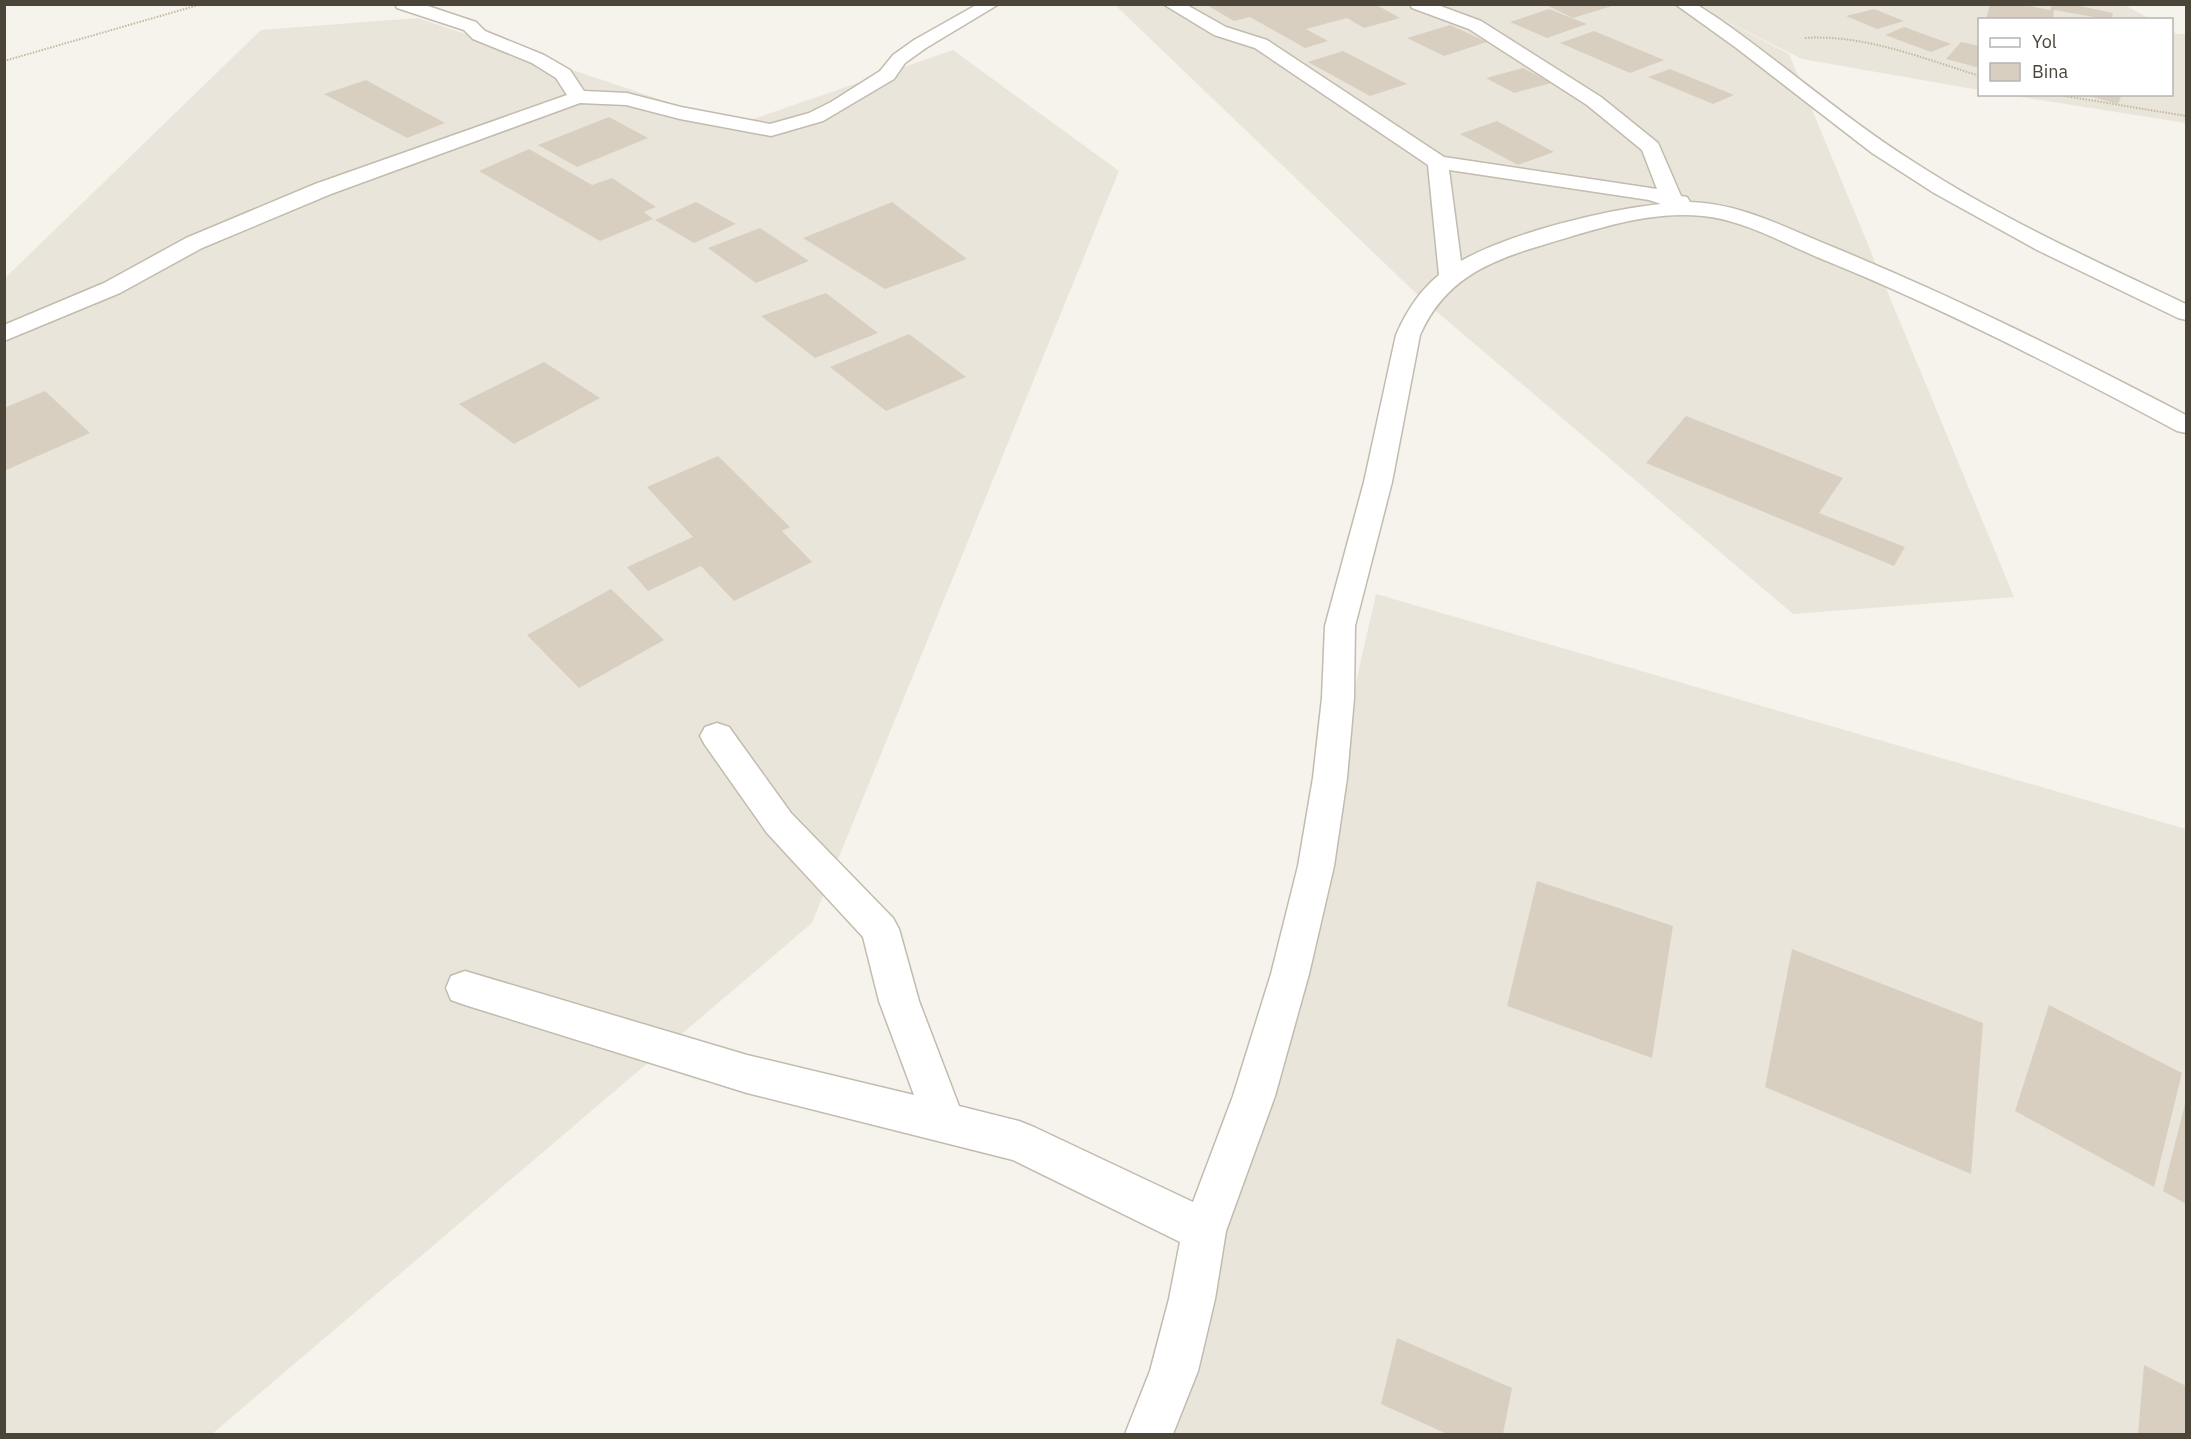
<svg xmlns="http://www.w3.org/2000/svg" width="2191" height="1439" font-family="'IBM Plex Sans',sans-serif">
<rect width="100%" height="100%" fill="#f6f3ec"/>
<g fill="#eae5da">
<path d="M 2123,4 L 2150,19 L 1980,20 L 1979,90 L 1802,59 L 1696,6 L 1789,54 L 2014,597 L 1793,614 L 1424,301 L 1115,5 Z"/>
<path d="M 418,18 L 736,125 L 953,50 L 1119,171 L 812,923 L 212,1434 L 5,1434 L 5,278 L 261,30 Z"/>
<path d="M 2172,31 L 2177,34 L 2186,34 L 2186,123 L 2008,95 L 2172,94 Z"/>
<path d="M 1376,594 L 2186,829 L 2186,1434 L 1148,1434 L 1290,974 Z"/>
</g>
<g fill="#d8cfc1">
<path d="M 1205,4 L 1375,4 L 1400,18 L 1364,28 L 1347,18 L 1306,29 L 1328,41 L 1305,48 L 1250,17 L 1234,21 Z"/>
<path d="M 1544,4 L 1615,4 L 1615,5 L 1573,18 Z"/>
<path d="M 1990,4 L 2020,4 L 2050,10 L 2052,4 L 2071,4 L 2113,13 L 2111,20 L 2054,10 L 2053,20 L 1986,20 Z"/>
<path d="M 1549,9 L 1587,24 L 1547,38 L 1510,22 Z"/>
<path d="M 1874,9 L 1904,21 L 1877,29 L 1846,16 Z"/>
<path d="M 1450,25 L 1487,42 L 1444,56 L 1407,38 Z"/>
<path d="M 1904,27 L 1951,44 L 1931,52 L 1885,35 Z"/>
<path d="M 1594,31 L 1664,60 L 1630,73 L 1560,43 Z"/>
<path d="M 1961,42 L 1980,46 L 1980,68 L 1946,59 Z"/>
<path d="M 1343,51 L 1407,84 L 1370,96 L 1308,62 Z"/>
<path d="M 1523,68 L 1552,83 L 1514,93 L 1486,78 Z"/>
<path d="M 1670,69 L 1734,95 L 1713,104 L 1648,77 Z"/>
<path d="M 366,80 L 445,123 L 407,138 L 324,94 Z"/>
<path d="M 2082,94 L 2122,94 L 2118,104 Z"/>
<path d="M 609,117 L 648,138 L 577,167 L 538,145 Z"/>
<path d="M 1497,121 L 1554,152 L 1518,165 L 1460,134 Z"/>
<path d="M 529,149 L 592,185 L 612,178 L 656,207 L 644,212 L 653,219 L 600,241 L 479,171 Z"/>
<path d="M 696,202 L 736,224 L 694,243 L 655,220 Z"/>
<path d="M 892,202 L 967,259 L 885,289 L 803,238 Z"/>
<path d="M 760,228 L 809,261 L 756,283 L 708,248 Z"/>
<path d="M 826,293 L 878,333 L 815,358 L 761,316 Z"/>
<path d="M 909,334 L 966,377 L 886,411 L 830,367 Z"/>
<path d="M 544,362 L 600,398 L 514,444 L 459,404 Z"/>
<path d="M 45,391 L 90,433 L 4,471 L 4,408 Z"/>
<path d="M 1686,416 L 1843,478 L 1819,513 L 1905,547 L 1894,566 L 1646,463 Z"/>
<path d="M 718,456 L 790,527 L 782,531 L 812,562 L 734,601 L 701,566 L 648,591 L 627,567 L 693,537 L 647,487 Z"/>
<path d="M 611,589 L 664,640 L 579,688 L 527,635 Z"/>
<path d="M 1537,881 L 1673,926 L 1652,1058 L 1507,1006 Z"/>
<path d="M 1792,949 L 1983,1023 L 1971,1174 L 1765,1087 Z"/>
<path d="M 2049,1005 L 2182,1073 L 2154,1187 L 2015,1111 Z"/>
<path d="M 2186,1100 L 2186,1204 L 2163,1191 Z"/>
<path d="M 1397,1338 L 1512,1388 L 1503,1434 L 1447,1434 L 1381,1404 Z"/>
<path d="M 2144,1365 L 2186,1386 L 2186,1434 L 2138,1434 Z"/>
</g>
<g fill="none" stroke-linecap="round" stroke-linejoin="round">
<defs>
<g id="minor">
<path d="M 395,4 L 422,4 L 476,22 L 485,31 L 544,55 L 570,70 L 584,91 L 627,93 L 681,107 L 770,124 L 809,113 L 831,102 L 880,71 L 893,55 L 914,40 L 978,4 L 999,4 L 926,48 L 905,63 L 894,79 L 823,121 L 771,136 L 680,119 L 626,105 L 580,103 L 331,194 L 202,248 L 120,293 L 4,341 L 4,325 L 104,283 L 186,238 L 315,184 L 567,95 L 556,78 L 532,63 L 473,39 L 464,30 L 397,8 Z"/>
<path d="M 1163,4 L 1185,4 L 1226,27 L 1267,40 L 1444,157 L 1657,189 L 1642,150 L 1587,105 L 1469,29 L 1412,8 L 1410,4 L 1435,4 L 1481,21 L 1601,97 L 1658,143 L 1681,196 L 1687,197 L 1690,202 C 1739,203 1784,227 1828,245 C 1951,295 2069,354 2186,415 L 2186,433 L 2177,431 C 2059,368 1941,307 1817,257 C 1781,242 1743,220 1703,216 C 1649,210 1593,230 1543,245 C 1488,261 1444,280 1420,335 L 1392,482 L 1355,626 L 1354,698 L 1347,778 L 1334,866 L 1309,974 L 1275,1096 L 1226,1231 L 1215,1299 L 1198,1371 L 1173,1434 L 1125,1434 L 1150,1371 L 1169,1299 L 1180,1242 L 1013,1160 L 747,1093 L 465,1005 L 451,1000 L 446,988 L 451,976 L 465,971 L 747,1055 L 914,1095 L 879,1001 L 863,937 L 767,833 L 705,745 L 700,736 L 705,727 L 717,723 L 729,727 L 791,813 L 893,918 L 899,929 L 919,1001 L 959,1106 L 1019,1121 L 1034,1127 L 1193,1202 L 1233,1096 L 1271,974 L 1298,866 L 1313,778 L 1322,698 L 1325,626 L 1364,482 L 1396,335 C 1406,312 1419,291 1439,275 L 1428,165 L 1255,48 L 1214,35 ZM 1449,170 L 1649,200 L 1661,204 C 1604,210 1510,233 1461,261 Z"/>
<path d="M 1675,4 L 1696,4 L 1719,19 C 1786,66 1848,121 1917,164 C 2002,219 2095,261 2186,304 L 2186,320 L 2178,318 L 2037,250 L 1934,193 L 1872,153 L 1735,47 Z"/>
</g>
</defs>
<use href="#minor" stroke="#c2bbae" stroke-width="3"/>
<g stroke="#c4b79f" stroke-width="2" stroke-dasharray="1.5 1.5" stroke-linecap="butt">
<path d="M 1805,38 C 1865,34 1924,59 1980,76"/>
<path d="M 4,61 L 202,4"/>
<path d="M 2053,94 L 2186,116"/>
</g>
<use href="#minor" fill="#fff" fill-rule="evenodd"/>
</g>
<rect width="2191" height="1439" fill="none" stroke="#4b4439" stroke-width="12"/>
<rect x="1978" y="18" width="195" height="78" fill="#ffffff" stroke="#b7b4b0" stroke-width="1.5"/>
<rect x="1990" y="38" width="30" height="9" fill="#ffffff" stroke="#b7b4b0" stroke-width="1.5"/>
<text x="2032" y="48" font-size="18" fill="#4b4439">Yol</text>
<rect x="1990" y="63" width="30" height="18" fill="#d8cfc1" stroke="#b7b4b0" stroke-width="1.5"/>
<text x="2032" y="78" font-size="18" fill="#4b4439">Bina</text>
</svg>
